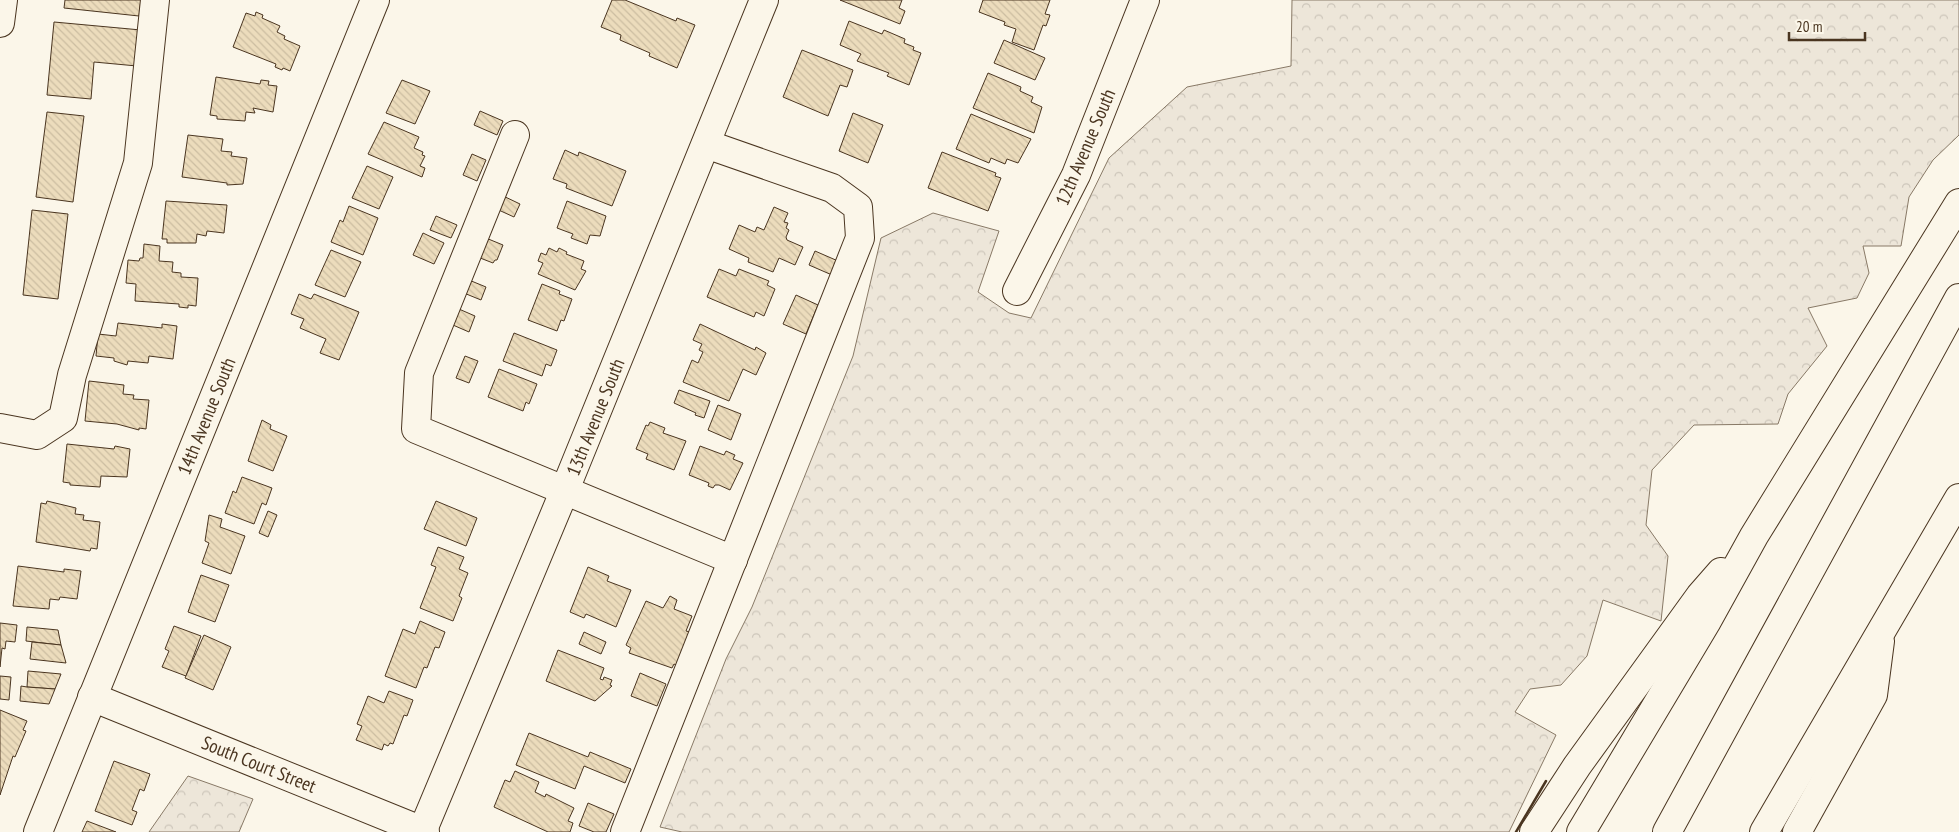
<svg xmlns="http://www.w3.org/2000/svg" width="1959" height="832" font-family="'PT Sans Narrow',sans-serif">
<defs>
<pattern id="forest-crowns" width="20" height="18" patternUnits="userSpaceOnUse" patternTransform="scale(1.25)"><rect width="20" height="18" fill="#ede6d9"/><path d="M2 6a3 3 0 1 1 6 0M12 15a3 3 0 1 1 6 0" fill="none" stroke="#cdc6ba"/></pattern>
<pattern id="building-back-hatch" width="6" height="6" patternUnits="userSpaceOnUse" patternTransform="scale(1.25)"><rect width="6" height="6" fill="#ecdcbc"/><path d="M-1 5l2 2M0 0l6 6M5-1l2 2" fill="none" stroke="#ccbda1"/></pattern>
</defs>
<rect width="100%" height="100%" fill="#fbf6e9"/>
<g fill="url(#forest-crowns)" stroke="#887966">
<path d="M 1292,0 L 1959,0 L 1959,135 L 1933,160 L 1909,197 L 1901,246 L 1863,246 L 1869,273 L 1857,298 L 1808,308 L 1827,346 L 1788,394 L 1778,424 L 1694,425 L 1652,470 L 1646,525 L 1668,556 L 1661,621 L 1603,600 L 1587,656 L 1561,685 L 1530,689 L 1515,712 L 1556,735 L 1509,832 L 682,832 L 660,827 L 726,659 L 752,607 L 853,356 L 881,238 L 933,213 L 999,231 L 978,292 L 1009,313 L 1031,318 L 1109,158 L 1187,87 L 1291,66 Z"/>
<path d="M 188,776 L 253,799 L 239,832 L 149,832 Z"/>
</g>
<g fill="url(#building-back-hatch)" stroke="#4a3520">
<path d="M 65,0 L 141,0 L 139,16 L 64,8 Z"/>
<path d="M 612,0 L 625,0 L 676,21 L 677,18 L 695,25 L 677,68 L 649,56 L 650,53 L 620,40 L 621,35 L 601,27 Z"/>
<path d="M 840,0 L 902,0 L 899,8 L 905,11 L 900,24 Z"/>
<path d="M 983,0 L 1050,0 L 1045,14 L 1050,15 L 1046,26 L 1043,25 L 1034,50 L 1012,42 L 1016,29 L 1004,25 L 1005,22 L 979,12 Z"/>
<path d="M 256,12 L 263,15 L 262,18 L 280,26 L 277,32 L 285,36 L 284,39 L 300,46 L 290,71 L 283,68 L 282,70 L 275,67 L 276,64 L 233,47 L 246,13 L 255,16 Z"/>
<path d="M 849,21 L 882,34 L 884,30 L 905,39 L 904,43 L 914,47 L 913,50 L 921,53 L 909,85 L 887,76 L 889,73 L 857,61 L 861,54 L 840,45 Z"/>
<path d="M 54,22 L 141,30 L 137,66 L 94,62 L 91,99 L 47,95 Z"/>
<path d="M 1004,40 L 1045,58 L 1035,80 L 994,63 Z"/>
<path d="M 802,50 L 853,70 L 847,87 L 840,85 L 828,116 L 783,97 Z"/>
<path d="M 988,73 L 1021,87 L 1020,91 L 1033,97 L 1031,102 L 1042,107 L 1034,133 L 973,108 Z"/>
<path d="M 216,77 L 260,84 L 261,80 L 269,81 L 268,85 L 277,86 L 273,112 L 253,108 L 255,113 L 246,112 L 245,121 L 217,119 L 217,116 L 210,115 Z"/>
<path d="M 402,80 L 430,91 L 415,124 L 386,113 Z"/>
<path d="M 480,111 L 503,121 L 497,135 L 474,125 Z"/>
<path d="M 47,112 L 84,116 L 73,202 L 36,197 Z"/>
<path d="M 853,113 L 883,125 L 868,163 L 839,151 Z"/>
<path d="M 971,114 L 1031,139 L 1018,163 L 1007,159 L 1005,164 L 991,158 L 989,163 L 956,149 Z"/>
<path d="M 384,122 L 419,137 L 414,148 L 423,152 L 422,155 L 425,156 L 420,166 L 425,168 L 422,177 L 368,154 Z"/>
<path d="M 188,135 L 223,139 L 221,151 L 232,152 L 231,156 L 247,158 L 243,184 L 227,185 L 227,183 L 182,177 Z"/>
<path d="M 565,150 L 578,156 L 579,152 L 626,171 L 612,206 L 566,188 L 567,184 L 553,179 Z"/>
<path d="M 942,152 L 996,173 L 995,176 L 1001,178 L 988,211 L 928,188 Z"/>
<path d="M 472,154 L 486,160 L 477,181 L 463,175 Z"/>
<path d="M 367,166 L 393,177 L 379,209 L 352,198 Z"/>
<path d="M 499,194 L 520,204 L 514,217 L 492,207 Z"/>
<path d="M 166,201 L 227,205 L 224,233 L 207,231 L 206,236 L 197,234 L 196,243 L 167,243 L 167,239 L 162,239 Z"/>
<path d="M 567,201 L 606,216 L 600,236 L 590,235 L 587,244 L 571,238 L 573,234 L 557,228 Z"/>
<path d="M 349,206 L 378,218 L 363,255 L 331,242 L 340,220 L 343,222 Z"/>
<path d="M 774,207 L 788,213 L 784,222 L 788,223 L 786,228 L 789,230 L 786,237 L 787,240 L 803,247 L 795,265 L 779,258 L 773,272 L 748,262 L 749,258 L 729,249 L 739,225 L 755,232 L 757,227 L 764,230 Z"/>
<path d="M 32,210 L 68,214 L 58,299 L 23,295 Z"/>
<path d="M 436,216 L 457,225 L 451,238 L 430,230 Z"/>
<path d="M 423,233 L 444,243 L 434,264 L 413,255 Z"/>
<path d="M 481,236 L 503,245 L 497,260 L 495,260 L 493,263 L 475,256 Z"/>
<path d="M 144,244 L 160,246 L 159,261 L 173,262 L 172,272 L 181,273 L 181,277 L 198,278 L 196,306 L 188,305 L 188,308 L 179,307 L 179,304 L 135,301 L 136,284 L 126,283 L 128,260 L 139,261 L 140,258 L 143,258 Z"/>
<path d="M 549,248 L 557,252 L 559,248 L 567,252 L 566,254 L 584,261 L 581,269 L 586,271 L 575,290 L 538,274 L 543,263 L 538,261 L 541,253 L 546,255 Z"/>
<path d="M 331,250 L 361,262 L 345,297 L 315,285 Z"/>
<path d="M 815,251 L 838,261 L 832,275 L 809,265 Z"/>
<path d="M 719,269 L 736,276 L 739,269 L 769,281 L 767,285 L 775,289 L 764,316 L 756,312 L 754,317 L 707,297 Z"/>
<path d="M 464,278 L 486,287 L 481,300 L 459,291 Z"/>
<path d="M 542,284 L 560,291 L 559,294 L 572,299 L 564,321 L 561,320 L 557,331 L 528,320 Z"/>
<path d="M 299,294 L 311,299 L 314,294 L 359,312 L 339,360 L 320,353 L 326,339 L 300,328 L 304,319 L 291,314 Z"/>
<path d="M 796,295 L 818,305 L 806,334 L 783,324 Z"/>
<path d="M 452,306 L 475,316 L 469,332 L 446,322 Z"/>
<path d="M 118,323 L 162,328 L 162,324 L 177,326 L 173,359 L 149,356 L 148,363 L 128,361 L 127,365 L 114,361 L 114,358 L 96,356 L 98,334 L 116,336 Z"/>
<path d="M 700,324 L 755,350 L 756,347 L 766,353 L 756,375 L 743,369 L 729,401 L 683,382 L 692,360 L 698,363 L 703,352 L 699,350 L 702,344 L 693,340 Z"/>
<path d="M 514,333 L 557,350 L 551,366 L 546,364 L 542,376 L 503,361 Z"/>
<path d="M 465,356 L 478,361 L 469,383 L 456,378 Z"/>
<path d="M 499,369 L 537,384 L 529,404 L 526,402 L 523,411 L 488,397 Z"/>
<path d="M 89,381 L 124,385 L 123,394 L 134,395 L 133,399 L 149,400 L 146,429 L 139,428 L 139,430 L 117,424 L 85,421 Z"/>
<path d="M 679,390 L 710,401 L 704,418 L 695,415 L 696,413 L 674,403 Z"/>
<path d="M 718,405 L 741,414 L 731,440 L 708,430 Z"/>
<path d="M 262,420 L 271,425 L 270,429 L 287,436 L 273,471 L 248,461 Z"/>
<path d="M 650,422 L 665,428 L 663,433 L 686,441 L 674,470 L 646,459 L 648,454 L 636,449 L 646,425 L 648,426 Z"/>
<path d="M 67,444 L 114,449 L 115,446 L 130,449 L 127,477 L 101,476 L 100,487 L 70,485 L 70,483 L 63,482 Z"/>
<path d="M 700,446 L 724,455 L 726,451 L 735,455 L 733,459 L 743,463 L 730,490 L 719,485 L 715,485 L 713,488 L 708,486 L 709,483 L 689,475 Z"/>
<path d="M 242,477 L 272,488 L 266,505 L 262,503 L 254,524 L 225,513 L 233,491 L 236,493 Z"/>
<path d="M 47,501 L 76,508 L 75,514 L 84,515 L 83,520 L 100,522 L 97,549 L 91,548 L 90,551 L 36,542 L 41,503 L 46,504 Z"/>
<path d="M 436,501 L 477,518 L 466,546 L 424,529 Z"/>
<path d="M 268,511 L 277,515 L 268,537 L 259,533 Z"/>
<path d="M 209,515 L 222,519 L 220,527 L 245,536 L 231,574 L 202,563 L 209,543 L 205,541 Z"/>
<path d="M 438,547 L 464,557 L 459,569 L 468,573 L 459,596 L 462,598 L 453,621 L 420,608 L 436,567 L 431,565 Z"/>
<path d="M 18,566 L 64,572 L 64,569 L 81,571 L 77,599 L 60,597 L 59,600 L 50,599 L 49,609 L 13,606 Z"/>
<path d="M 588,567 L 609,576 L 607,581 L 631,590 L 616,627 L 586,614 L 584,618 L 570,612 Z"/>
<path d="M 201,575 L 229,585 L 215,622 L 188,612 Z"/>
<path d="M 670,596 L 677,600 L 674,609 L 692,616 L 686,631 L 690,632 L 676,665 L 674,664 L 672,668 L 629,653 L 631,648 L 626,645 L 646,601 L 663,608 Z"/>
<path d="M 420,621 L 445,632 L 439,648 L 435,647 L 427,668 L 424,667 L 416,688 L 385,676 L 403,629 L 415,634 Z"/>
<path d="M 0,623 L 17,625 L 15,642 L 6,641 L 5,649 L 2,648 L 0,667 Z"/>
<path d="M 174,626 L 201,636 L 186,676 L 162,667 L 169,651 L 165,649 Z"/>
<path d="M 27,627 L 58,630 L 61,645 L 26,641 Z"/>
<path d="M 584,632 L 606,642 L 601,654 L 579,644 Z"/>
<path d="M 204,635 L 231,647 L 213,690 L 185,678 Z"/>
<path d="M 32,642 L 61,645 L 66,663 L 30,659 Z"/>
<path d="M 558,650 L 604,668 L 600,679 L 603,680 L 604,677 L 612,680 L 610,685 L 612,686 L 595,701 L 546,681 Z"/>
<path d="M 28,671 L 61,674 L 55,689 L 27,687 Z"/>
<path d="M 640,673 L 666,684 L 657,706 L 631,696 Z"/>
<path d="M 0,676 L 11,677 L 9,700 L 0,699 Z"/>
<path d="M 21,686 L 27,687 L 55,689 L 49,704 L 20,701 Z"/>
<path d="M 389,691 L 413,700 L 407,716 L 404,715 L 393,744 L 390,743 L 388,746 L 384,744 L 382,750 L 356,740 L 362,726 L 357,724 L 368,696 L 384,703 Z"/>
<path d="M 0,710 L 27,721 L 23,730 L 26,731 L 15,757 L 13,756 L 0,795 Z"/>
<path d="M 529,733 L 588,757 L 590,752 L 631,769 L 625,783 L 584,766 L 575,789 L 516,765 Z"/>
<path d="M 114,761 L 150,774 L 144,791 L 140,789 L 132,810 L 137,812 L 132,825 L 95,811 Z"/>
<path d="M 515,771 L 539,782 L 535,792 L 545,797 L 546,794 L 574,808 L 568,821 L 573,823 L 570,832 L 548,832 L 494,807 L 505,780 L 510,782 Z"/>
<path d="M 588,803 L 614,814 L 606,832 L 594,832 L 579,826 Z"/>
<path d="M 87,821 L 116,832 L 82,832 Z"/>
</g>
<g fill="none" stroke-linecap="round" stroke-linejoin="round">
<defs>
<g id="minor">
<path d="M 515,135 L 419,373 L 416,429 L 733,560"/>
<path d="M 1017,291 L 1076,175 L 1145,0"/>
<path d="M 0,428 L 37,435 L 63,418 L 72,375 L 138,163 L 155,0"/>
<path d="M 92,697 L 425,832"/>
<path d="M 38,832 L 375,0"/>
<path d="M 422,832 L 564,492 L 764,0"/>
<path d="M 625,832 L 860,238 L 858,207 L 832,188 L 706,144"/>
</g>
<path id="major" d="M 0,23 L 3,0"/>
<g id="highway">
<path d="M 1534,832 L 1577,766 L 1700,596 L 1721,572"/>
<path d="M 1581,832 L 1707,621 L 1754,536 L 1959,203"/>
<path d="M 1667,832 L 1959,298"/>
<path d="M 1764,832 L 1959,498"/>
<path d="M 1797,832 L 1873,695 L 1880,641"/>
</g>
</defs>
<use href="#minor" stroke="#4a3520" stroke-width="30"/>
<use href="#major" stroke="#4a3520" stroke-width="30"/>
<use href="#highway" stroke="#4a3520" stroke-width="30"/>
<use href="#minor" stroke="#fbf6e9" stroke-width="28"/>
<use href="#major" stroke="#fbf6e9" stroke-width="28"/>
<use href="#highway" stroke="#fbf6e9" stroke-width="28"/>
<path stroke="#4a3520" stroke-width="2.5" d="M 1516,832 L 1546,781"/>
</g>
<g text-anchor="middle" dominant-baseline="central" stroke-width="4" stroke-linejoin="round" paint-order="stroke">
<g font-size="19" fill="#4a3520" stroke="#fbf6e9">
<text transform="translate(1085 147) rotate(-67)">12th Avenue South</text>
<text transform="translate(206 416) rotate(-68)">14th Avenue South</text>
<text transform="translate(595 417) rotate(-68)">13th Avenue South</text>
<text transform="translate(259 764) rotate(22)">South Court Street</text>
</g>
</g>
<path d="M1789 32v8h76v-8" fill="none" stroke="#4a3520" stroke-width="2.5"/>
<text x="1796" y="32" font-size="15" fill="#4a3520" stroke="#fbf6e9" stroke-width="4" paint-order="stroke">20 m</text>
</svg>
